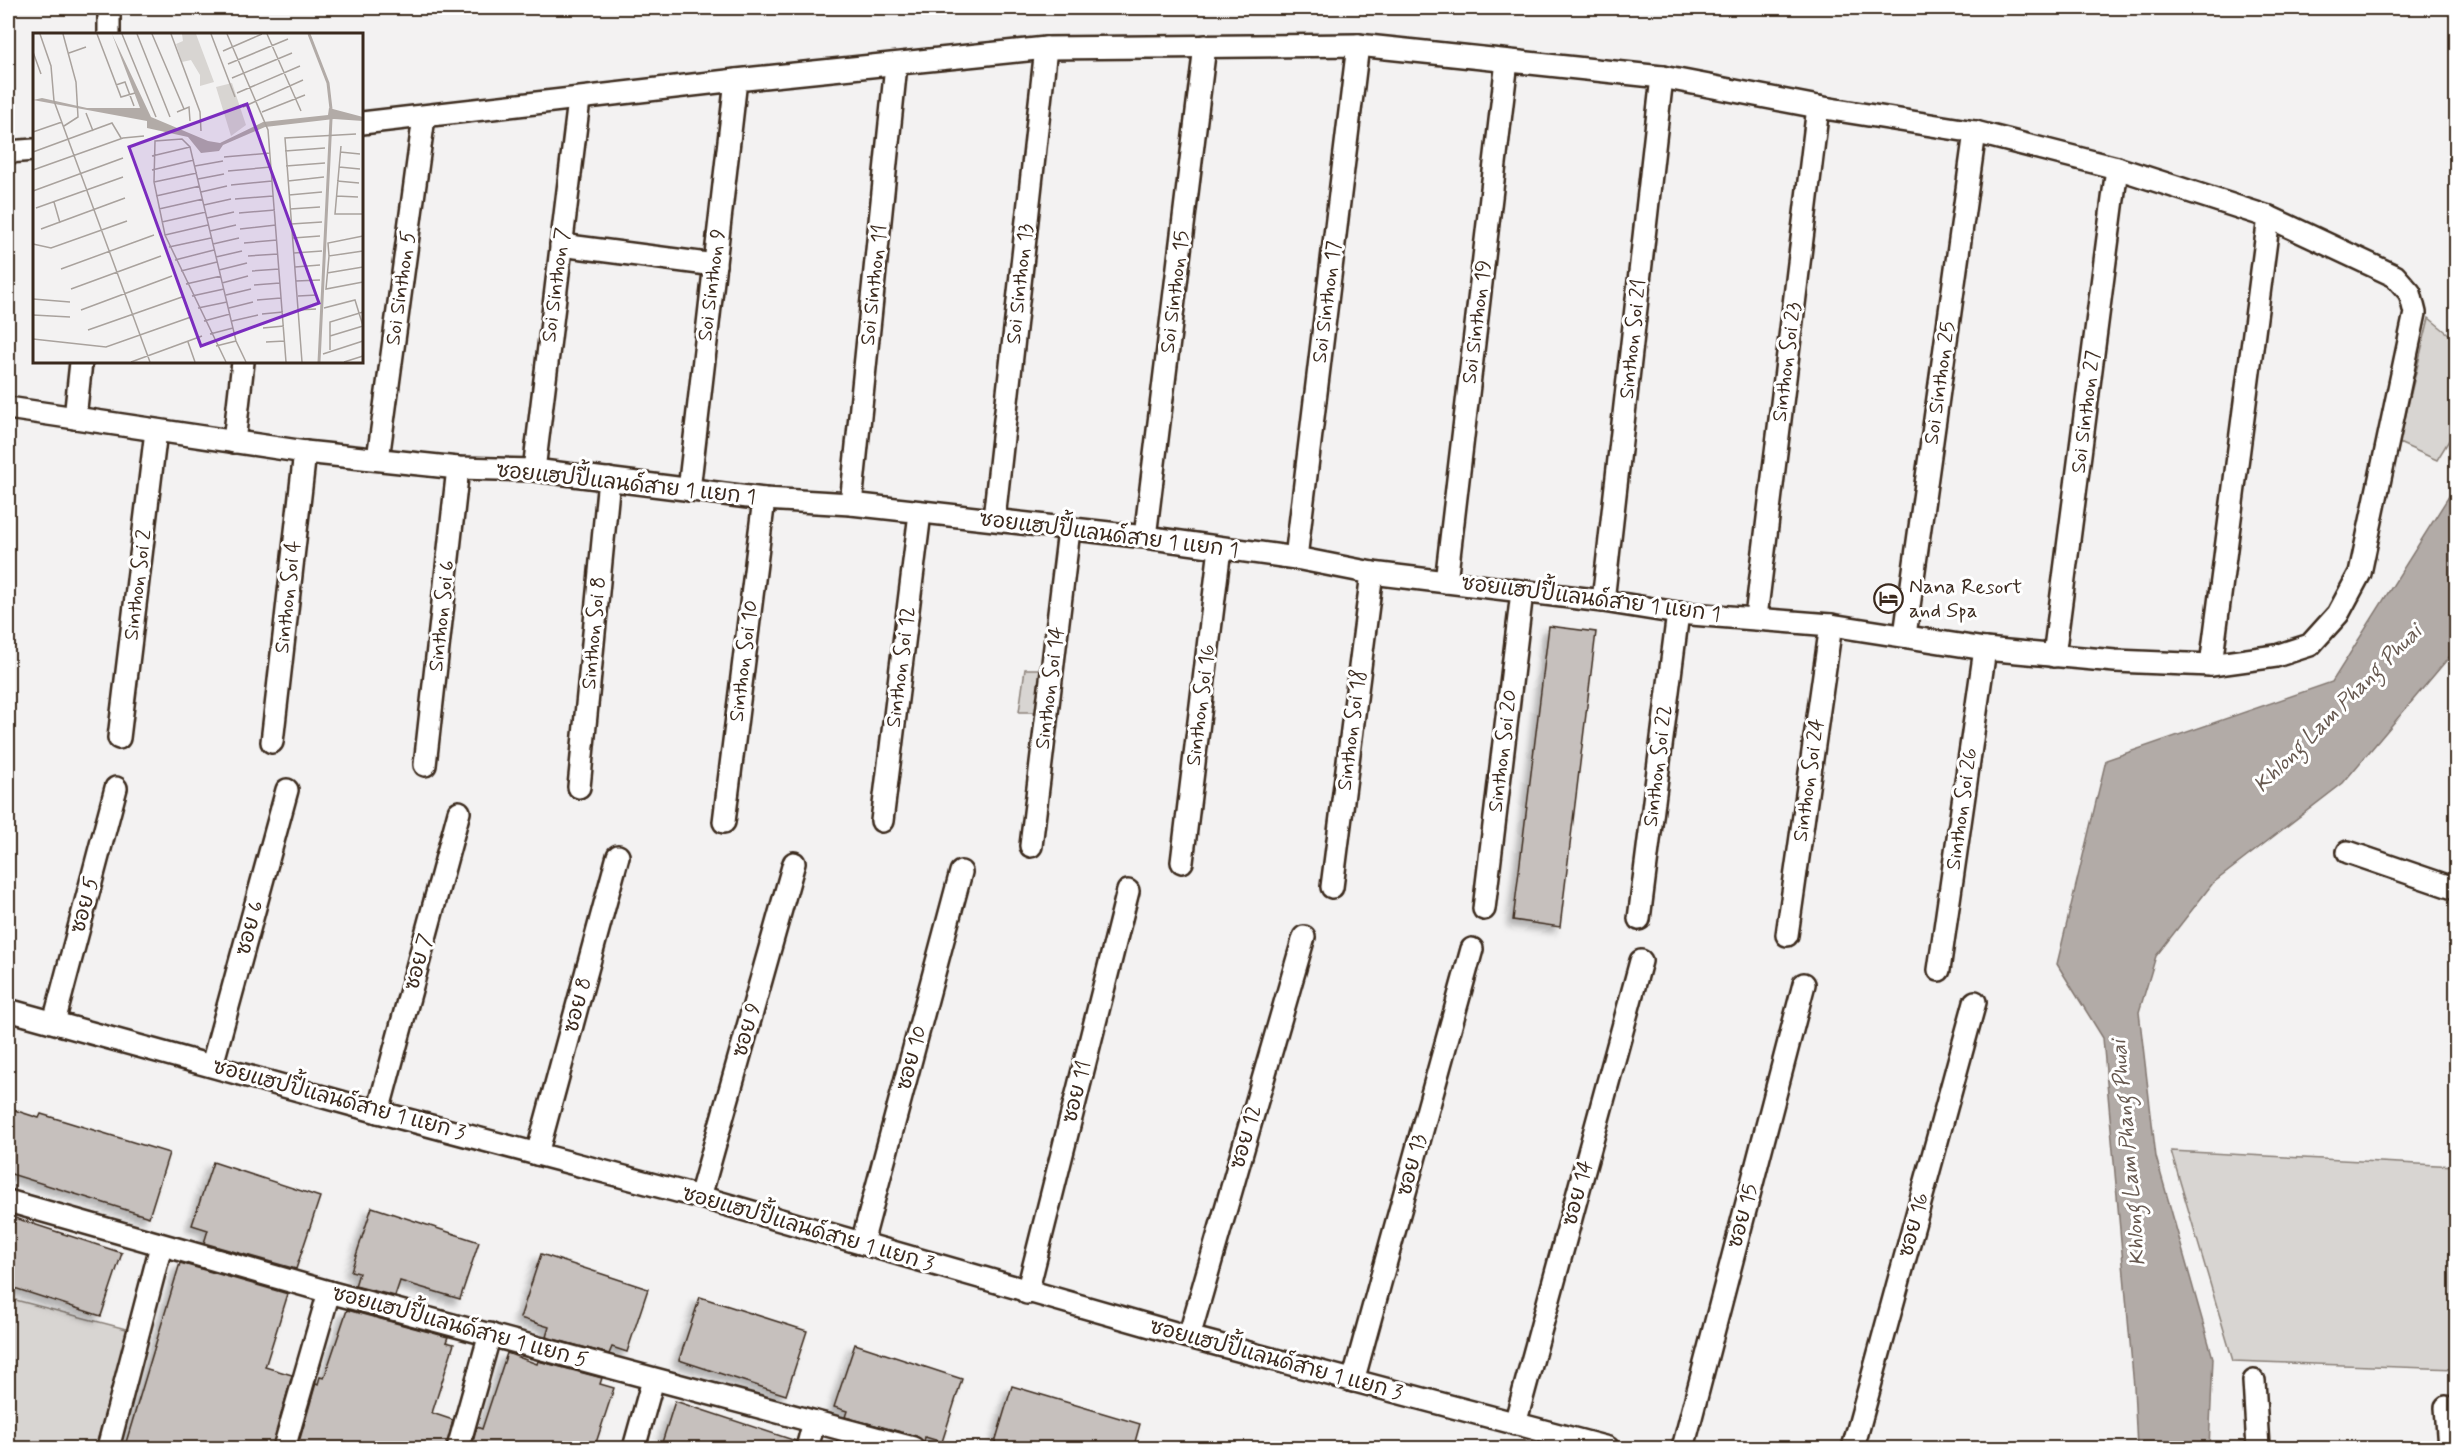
<svg xmlns="http://www.w3.org/2000/svg" width="2464" height="1456" font-family="Mynerve,'Playpen Sans Thai',sans-serif">
<defs>
<filter id="shadow"><feDropShadow dx="-5.5" dy="5.5" stdDeviation="3" flood-color="#0004"/></filter>
</defs>
<rect width="100%" height="100%" fill="#f3f2f2"/>
<filter id="ink" filterUnits="userSpaceOnUse"><feTurbulence type="fractalNoise" baseFrequency=".0167" numOctaves="2"/><feDisplacementMap in="SourceGraphic" scale="12" xChannelSelector="R" yChannelSelector="G"/><feConvolveMatrix kernelMatrix="1 2 1 2 8 2 1 2 1" color-interpolation-filters="sRGB"/></filter>
<g filter="url(#ink)">
<g fill="#d8d5d2" stroke="#8a8078" stroke-width="1.5">
<path d="M 2429,318 L 2456,340 L 2456,429 L 2437,460 L 2399,443 Z"/>
<path d="M 1025,669 L 1041,669 L 1036,712 L 1019,712 Z"/>
<path d="M 2171,1151 L 2456,1166 L 2456,1369 L 2233,1361 Z"/>
<path d="M 8,1298 L 130,1330 L 95,1448 L 8,1448 Z"/>
</g>
<path fill="#b2aba7" stroke="#827770" stroke-width="1.5" d="M 2456,485 L 2456,649 L 2343,783 L 2213,883 L 2156,956 L 2139,1012 L 2156,1157 L 2213,1358 L 2209,1448 L 2137,1448 L 2134,1387 L 2103,1038 L 2057,964 L 2106,760 L 2332,682 Z"/>
<g fill="#c6c0bd" stroke="#3b2a1e" stroke-width="1.5" filter="url(#shadow)">
<path d="M 1549,626 L 1596,632 L 1560,927 L 1513,920 Z"/>
<path d="M 8,1108 L 39,1118 L 41,1114 L 169,1153 L 149,1217 L 8,1173 Z"/>
<path d="M 213,1162 L 320,1197 L 296,1269 L 204,1243 L 208,1230 L 192,1225 Z"/>
<path d="M 372,1207 L 479,1242 L 460,1299 L 400,1281 L 395,1296 L 355,1286 L 359,1273 L 351,1271 Z"/>
<path d="M 15,1218 L 122,1253 L 101,1316 L 8,1286 L 8,1239 Z"/>
<path d="M 541,1254 L 648,1289 L 627,1352 L 612,1347 L 609,1354 L 546,1337 L 549,1327 L 520,1318 Z"/>
<path d="M 180,1263 L 288,1294 L 265,1367 L 292,1375 L 272,1449 L 124,1449 Z"/>
<path d="M 700,1297 L 807,1331 L 786,1395 L 679,1360 Z"/>
<path d="M 347,1310 L 448,1337 L 446,1342 L 454,1344 L 432,1413 L 453,1420 L 446,1449 L 297,1449 L 316,1383 L 318,1384 L 320,1377 L 324,1378 Z"/>
<path d="M 855,1344 L 962,1379 L 942,1442 L 925,1437 L 924,1442 L 916,1436 L 845,1417 L 847,1411 L 834,1407 Z"/>
<path d="M 507,1353 L 537,1364 L 538,1361 L 602,1378 L 600,1384 L 614,1388 L 594,1449 L 471,1449 L 477,1427 L 482,1429 Z"/>
<path d="M 1012,1386 L 1140,1424 L 1133,1449 L 993,1449 Z"/>
<path d="M 675,1401 L 796,1441 L 795,1449 L 660,1449 Z"/>
<path d="M 837,1441 L 865,1449 L 835,1449 Z"/>
</g>
<g fill="none" stroke-linecap="round" stroke-linejoin="round">
<defs>
<g id="minor">
<path d="M 109,8 L 109,34"/>
<path d="M 8,152 L 34,150"/>
<path d="M 561,245 L 715,265"/>
<path d="M 8,408 L 305,452 L 458,468 L 534,470 L 764,499 L 851,504 L 1145,537 L 1296,558 L 1372,573 L 1603,601 L 1678,613 L 1831,625 L 1985,649 L 2115,661 L 2211,665 L 2276,656 L 2310,645 L 2338,614 L 2360,573 L 2415,313 L 2410,293 L 2395,276 L 2269,217 L 2117,168 L 1975,132 L 1818,107 L 1662,77 L 1358,45 L 1046,48 L 736,80 L 362,123"/>
<path d="M 75,418 L 81,362"/>
<path d="M 234,442 L 243,362"/>
<path d="M 378,459 L 424,117"/>
<path d="M 534,470 L 579,100"/>
<path d="M 689,490 L 736,80"/>
<path d="M 851,504 L 896,65"/>
<path d="M 994,519 L 1046,48"/>
<path d="M 1145,537 L 1205,46"/>
<path d="M 1296,558 L 1358,45"/>
<path d="M 1446,582 L 1507,61"/>
<path d="M 1603,601 L 1662,77"/>
<path d="M 1756,617 L 1818,107"/>
<path d="M 1905,635 L 1975,132"/>
<path d="M 2054,656 L 2117,168"/>
<path d="M 2211,665 L 2269,217"/>
<path d="M 119,738 L 156,431"/>
<path d="M 272,742 L 305,452"/>
<path d="M 425,765 L 458,468"/>
<path d="M 579,787 L 609,479"/>
<path d="M 882,821 L 920,513"/>
<path d="M 724,822 L 764,499"/>
<path d="M 1031,846 L 1069,530"/>
<path d="M 2348,852 L 2456,889"/>
<path d="M 1182,862 L 1220,548"/>
<path d="M 1332,887 L 1372,573"/>
<path d="M 1484,909 L 1522,592"/>
<path d="M 1639,919 L 1678,613"/>
<path d="M 1787,935 L 1831,625"/>
<path d="M 1939,970 L 1985,649"/>
<path d="M 8,1010 L 378,1112 L 700,1197 L 1189,1337 L 1608,1448"/>
<path d="M 54,1022 L 116,788"/>
<path d="M 212,1065 L 287,790"/>
<path d="M 378,1112 L 459,812"/>
<path d="M 537,1154 L 618,856"/>
<path d="M 700,1197 L 794,863"/>
<path d="M 8,1201 L 329,1292 L 913,1448"/>
<path d="M 862,1243 L 961,872"/>
<path d="M 1027,1293 L 1128,891"/>
<path d="M 1189,1337 L 1304,937"/>
<path d="M 1353,1381 L 1472,949"/>
<path d="M 2254,1381 L 2258,1448"/>
<path d="M 2446,1407 L 2449,1448"/>
<path d="M 1515,1424 L 1641,961"/>
<path d="M 108,1448 L 161,1246"/>
<path d="M 284,1448 L 329,1292"/>
<path d="M 458,1448 L 490,1334"/>
<path d="M 634,1448 L 653,1380"/>
<path d="M 807,1448 L 814,1422"/>
<path d="M 1683,1448 L 1804,984"/>
<path d="M 1853,1448 L 1975,1002"/>
</g>
</defs>
<use href="#minor" stroke="#3b2a1e" stroke-width="26"/>
<use href="#minor" stroke="#fff" stroke-width="21"/>
</g>
</g>
<defs>
<symbol id="hotel-ring" viewBox="-11 -11 22 22"><circle r="9.5" fill="#fff" stroke="#3b2a1e" stroke-width="1.5"/><path d="M-6-4.5h1.5V1H6V5H4.5V3h-9V5H-6ZM-4 0a1.8 1.8 0 1 1 3.6 0ZM.5 0V-2.5h3Q6-2.5 6 0Z" fill="#3b2a1e"/></symbol>
</defs>
<g fill-rule="evenodd">
<use href="#hotel-ring" x="1872" y="582" width="33" height="33"/>
</g>
<g text-anchor="middle" dominant-baseline="central" stroke-width="6" stroke-linejoin="round" paint-order="stroke">
<g font-size="21" fill="#3b2a1e" stroke="#fff">
<text transform="translate(1020 284) rotate(-84)">Soi Sinthon 13</text>
<text transform="translate(556 285) rotate(-83)">Soi Sinthon 7</text>
<text transform="translate(712 285) rotate(-83)">Soi Sinthon 9</text>
<text transform="translate(874 285) rotate(-84)">Soi Sinthon 11</text>
<text transform="translate(401 288) rotate(-82)">Soi Sinthon 5</text>
<text transform="translate(1175 292) rotate(-83)">Soi Sinthon 15</text>
<text transform="translate(1327 302) rotate(-83)">Soi Sinthon 17</text>
<text transform="translate(1477 322) rotate(-83)">Soi Sinthon 19</text>
<text transform="translate(1633 339) rotate(-84)">Sinthon Soi 21</text>
<text transform="translate(1787 362) rotate(-83)">Sinthon Soi 23</text>
<text transform="translate(1940 383) rotate(-82)">Soi Sinthon 25</text>
<text transform="translate(2086 412) rotate(-83)">Soi Sinthon 27</text>
<text transform="translate(626 484) rotate(6)">ซอยแฮปปี้แลนด์สาย 1 แยก 1</text>
<text transform="translate(1109 535) rotate(7)">ซอยแฮปปี้แลนด์สาย 1 แยก 1</text>
<text transform="translate(138 585) rotate(-83)">Sinthon Soi 2</text>
<text transform="translate(288 597) rotate(-84)">Sinthon Soi 4</text>
<text transform="translate(1591 599) rotate(7)">ซอยแฮปปี้แลนด์สาย 1 แยก 1</text>
<text transform="translate(442 616) rotate(-84)">Sinthon Soi 6</text>
<text transform="translate(594 633) rotate(-85)">Sinthon Soi 8</text>
<text transform="translate(744 661) rotate(-83)">Sinthon Soi 10</text>
<text transform="translate(901 667) rotate(-83)">Sinthon Soi 12</text>
<text transform="translate(1050 688) rotate(-83)">Sinthon Soi 14</text>
<text transform="translate(1201 705) rotate(-83)">Sinthon Soi 16</text>
<text transform="translate(1352 730) rotate(-83)">Sinthon Soi 18</text>
<text transform="translate(1503 751) rotate(-83)">Sinthon Soi 20</text>
<text transform="translate(1658 766) rotate(-83)">Sinthon Soi 22</text>
<text transform="translate(1809 780) rotate(-82)">Sinthon Soi 24</text>
<text transform="translate(1962 809) rotate(-82)">Sinthon Soi 26</text>
<text transform="translate(85 905) rotate(-75)">ซอย 5</text>
<text transform="translate(250 928) rotate(-75)">ซอย 6</text>
<text transform="translate(419 962) rotate(-75)">ซอย 7</text>
<text transform="translate(578 1005) rotate(-75)">ซอย 8</text>
<text transform="translate(747 1030) rotate(-74)">ซอย 9</text>
<text transform="translate(912 1058) rotate(-75)">ซอย 10</text>
<text transform="translate(1077 1092) rotate(-76)">ซอย 11</text>
<text transform="translate(339 1100) rotate(15)">ซอยแฮปปี้แลนด์สาย 1 แยก 3</text>
<text transform="translate(1246 1137) rotate(-74)">ซอย 12</text>
<text transform="translate(1412 1165) rotate(-75)">ซอย 13</text>
<text transform="translate(1578 1193) rotate(-75)">ซอย 14</text>
<text transform="translate(1743 1216) rotate(-75)">ซอย 15</text>
<text transform="translate(1914 1225) rotate(-75)">ซอย 16</text>
<text transform="translate(808 1229) rotate(16)">ซอยแฮปปี้แลนด์สาย 1 แยก 3</text>
<text transform="translate(460 1327) rotate(15)">ซอยแฮปปี้แลนด์สาย 1 แยก 5</text>
<text transform="translate(1276 1360) rotate(15)">ซอยแฮปปี้แลนด์สาย 1 แยก 3</text>
</g>
<g font-size="21" fill="#3b2a1e" stroke="#fff" text-anchor="start">
<text x="1909" y="587">Nana Resort<tspan x="1909" dy="24">and Spa</tspan></text>
</g>
<g font-size="22" font-style="italic" fill="#65574e" stroke="#fff">
<text transform="translate(2338 709) rotate(-45)">Khlong Lam Phang Phuai</text>
<text transform="translate(2129 1153) rotate(-95)">Khlong Lam Phang Phuai</text>
</g>
</g>
<g transform="translate(33 33)">
<rect width="330" height="330" fill="#f3f2f2"/>
<path d="M 149,1 L 163,1 L 181,49 L 167,53 L 167,42 L 158,27 L 149,29 L 143,11 L 150,8 ZM 199,50 L 213,92 L 198,103 L 183,54 Z" fill="#d8d5d2"/>
<path d="M 79,1 L 118,84 L 175,108 L 187,110 L 230,89 L 295,82 L 296,75 L 330,84 L 330,88 L 301,86 L 232,94 L 190,112 L 186,118 L 168,120 L 155,104 L 114,95 L 114,88 L 0,67 L 9,65 L 54,75 L 107,75 Z" fill="#b2aba7"/>
<path fill="none" stroke="#b2aba7" stroke-width="3" d="M 276,1 L 295,50 L 298,76M 286,329 L 298,86"/>
<path fill="none" stroke="#a9a29d" stroke-width="1.5" d="M 7,1 L 18,33 L 21,68 L 117,329M 30,1 L 43,49 L 45,84 L 31,93M 64,1 L 88,64 L 102,60M 89,1 L 123,84M 104,1 L 137,84M 119,1 L 151,76M 138,1 L 167,79 L 168,98M 178,1 L 202,64M 194,1 L 235,97 L 253,329M 234,1 L 268,78M 190,18 L 229,1M 0,19 L 8,41M 36,20 L 53,14M 195,31 L 255,6M 199,45 L 259,20M 83,52 L 92,49 L 101,73M 204,60 L 267,33M 210,74 L 270,47M 144,79 L 156,74 L 157,88M 229,79 L 272,62M 53,80 L 60,98M 0,99 L 29,89M 308,113 L 302,181 L 330,181M 252,118 L 292,115M 0,119 L 79,90 L 88,105M 307,119 L 327,121M 119,123 L 157,114M 191,124 L 237,120M 162,133 L 190,128M 253,133 L 292,130M 306,134 L 327,136M 0,137 L 90,105 L 111,103M 119,137 L 161,127M 195,138 L 238,134M 165,146 L 191,141M 255,148 L 291,144M 304,148 L 326,150M 121,149 L 164,140M 198,152 L 239,148M 0,158 L 90,125M 168,159 L 194,153M 256,162 L 289,159M 123,163 L 167,153M 303,163 L 325,164M 202,166 L 240,163M 21,169 L 27,190M 171,172 L 198,166M 3,175 L 90,144M 126,176 L 170,166M 257,176 L 287,174M 206,180 L 242,177M 174,185 L 201,179M 129,189 L 173,179M 258,191 L 289,189M 8,196 L 92,165M 207,196 L 243,192M 177,198 L 203,192M 132,202 L 175,192M 330,203 L 295,210 L 296,223 L 330,218M 260,205 L 287,203M 211,210 L 244,207M 0,211 L 18,215 L 94,188M 180,211 L 206,205M 136,214 L 178,205M 261,220 L 289,218M 215,223 L 245,221M 296,223 L 293,256 L 330,249M 183,224 L 209,218M 142,227 L 181,217M 262,234 L 287,232M 28,236 L 121,202M 186,237 L 214,230M 148,238 L 184,229M 219,238 L 246,236M 294,240 L 330,234M 263,248 L 287,247M 189,250 L 215,243M 153,251 L 188,243M 221,252 L 247,250M 38,256 L 128,223M 193,262 L 218,256M 159,263 L 191,256M 265,263 L 284,262M 0,266 L 37,269M 224,267 L 248,265M 165,275 L 194,269M 196,275 L 220,269M 291,275 L 322,267 L 330,293M 48,277 L 139,243M 265,277 L 283,276M 229,281 L 250,279M 0,282 L 37,284M 171,288 L 197,281M 199,288 L 225,282M 230,295 L 251,293M 55,297 L 149,264M 177,301 L 200,295M 297,303 L 330,293M 0,306 L 73,314 L 158,284M 155,309 L 162,329M 233,309 L 252,308M 183,313 L 203,308M 297,317 L 297,289 L 330,279M 290,321 L 330,308M 98,329 L 169,303M 193,329 L 132,202 L 121,149 L 122,108 L 149,106 L 157,114 L 203,308 L 213,329M 269,329 L 252,105 L 323,101M 311,329 L 330,323"/>
<path fill="#7b2cbf" fill-opacity="0.15" stroke="#7b2cbf" stroke-width="3" d="M 214,71 L 286,270 L 168,313 L 96,114 Z"/>
<rect width="330" height="330" fill="none" stroke="#3b2a1e" stroke-width="3"/>
</g>
<rect width="2464" height="1456" fill="none" stroke="#fff" stroke-width="30"/>
<rect x="15" y="15" width="2434" height="1426" fill="none" stroke="#3b2a1e" stroke-width="2" filter="url(#ink)"/>
</svg>
